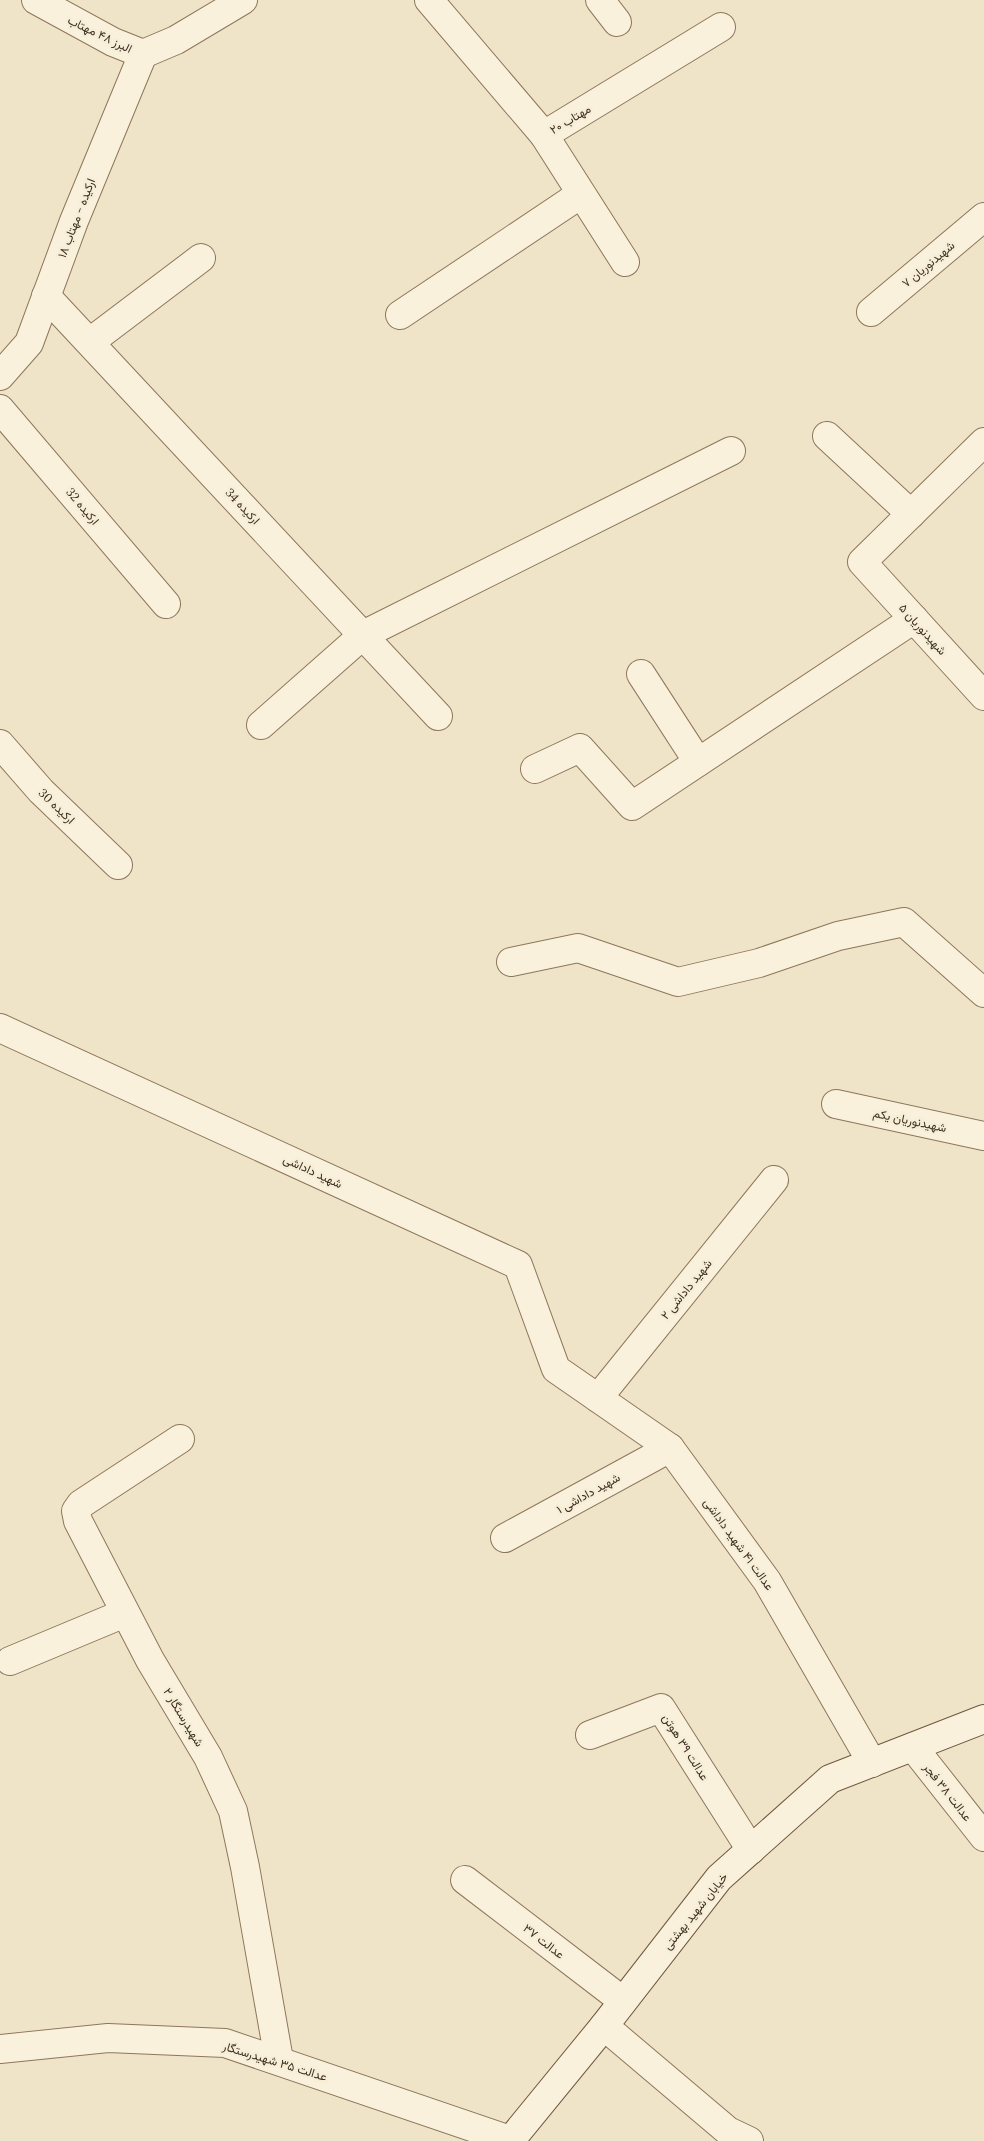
<svg xmlns="http://www.w3.org/2000/svg" width="984" height="2141" font-family="Lora,Vazirmatn,serif">
<rect width="100%" height="100%" fill="#f0e4c8"/>
<g fill="none" stroke-linecap="round" stroke-linejoin="round">
<defs>
<g id="minor">
<path d="M 36,0 L 113,42 L 143,54 L 176,40 L 243,0"/>
<path d="M 429,0 L 544,135 L 721,27"/>
<path d="M 600,0 L 617,22"/>
<path d="M 544,135 L 625,262"/>
<path d="M 46,296 L 438,716"/>
<path d="M 871,312 L 984,217"/>
<path d="M 400,315 L 581,194"/>
<path d="M 90,342 L 201,258"/>
<path d="M 0,376 L 29,343 L 74,221 L 143,54"/>
<path d="M 0,409 L 166,604"/>
<path d="M 827,436 L 911,514"/>
<path d="M 984,442 L 862,562 L 984,696"/>
<path d="M 641,674 L 698,762"/>
<path d="M 261,725 L 363,635 L 731,451"/>
<path d="M 0,744 L 41,791 L 118,865"/>
<path d="M 535,769 L 580,748 L 632,806 L 914,619"/>
<path d="M 511,962 L 578,948 L 678,982 L 759,963 L 838,936 L 904,922 L 984,993"/>
<path d="M 0,1028 L 518,1265 L 556,1369 L 670,1448 L 767,1581 L 872,1763"/>
<path d="M 836,1104 L 984,1136"/>
<path d="M 598,1398 L 774,1180"/>
<path d="M 180,1439 L 81,1504 L 76,1511 L 78,1521 L 150,1660 L 208,1757 L 233,1811 L 245,1867 L 279,2060"/>
<path d="M 505,1538 L 670,1448"/>
<path d="M 10,1661 L 125,1613"/>
<path d="M 590,1735 L 661,1708 L 751,1850"/>
<path d="M 913,1747 L 984,1837"/>
<path d="M 465,1880 L 623,2001"/>
<path d="M 604,2026 L 728,2131 L 749,2141"/>
<path d="M 0,2049 L 108,2038 L 225,2043 L 510,2140"/>
</g>
<path id="secondary" d="M 510,2141 L 604,2026 L 719,1878 L 830,1779 L 984,1719"/>
</defs>
<use href="#minor" stroke="#8d765c" stroke-width="30"/>
<use href="#secondary" stroke="#6f573f" stroke-width="30"/>
<use href="#minor" stroke="#faf1dc" stroke-width="28"/>
<use href="#secondary" stroke="#faf1dc" stroke-width="28"/>
</g>
<g text-anchor="middle" dominant-baseline="central" stroke-width="5" stroke-linejoin="round" paint-order="stroke">
<g font-size="12" fill="#3d2e20" stroke="#f7eed8">
<text transform="translate(100 34) rotate(26)">البرز ۴۸ مهتاب</text>
<text transform="translate(570 119) rotate(-31)">مهتاب ۲۰</text>
<text transform="translate(76 218) rotate(-69)">ارکیده - مهتاب ۱۸</text>
<text transform="translate(928 264) rotate(-40)">شهیدنوریان ۷</text>
<text transform="translate(83 506) rotate(50)">ارکیده 32</text>
<text transform="translate(243 506) rotate(47)">ارکیده 34</text>
<text transform="translate(923 629) rotate(48)">شهیدنوریان ۵</text>
<text transform="translate(57 806) rotate(44)">ارکیده 30</text>
<text transform="translate(910 1120) rotate(12)">شهیدنوریان یکم</text>
<text transform="translate(313 1171) rotate(25)">شهید داداشی</text>
<text transform="translate(686 1289) rotate(-51)">شهید داداشی ۲</text>
<text transform="translate(588 1493) rotate(-29)">شهید داداشی ۱</text>
<text transform="translate(739 1544) rotate(54)">عدالت ۴۱ شهید داداشی</text>
<text transform="translate(184 1717) rotate(59)">شهیدرستگار ۲</text>
<text transform="translate(686 1747) rotate(58)">عدالت ۳۹ هوتن</text>
<text transform="translate(948 1792) rotate(52)">عدالت ۳۸ فجر</text>
<text transform="translate(695 1911) rotate(-51)">خیابان شهید بهشتی</text>
<text transform="translate(544 1941) rotate(38)">عدالت ۳۷</text>
<text transform="translate(275 2061) rotate(17)">عدالت ۳۵ شهیدرستگار</text>
</g>
</g>
</svg>
